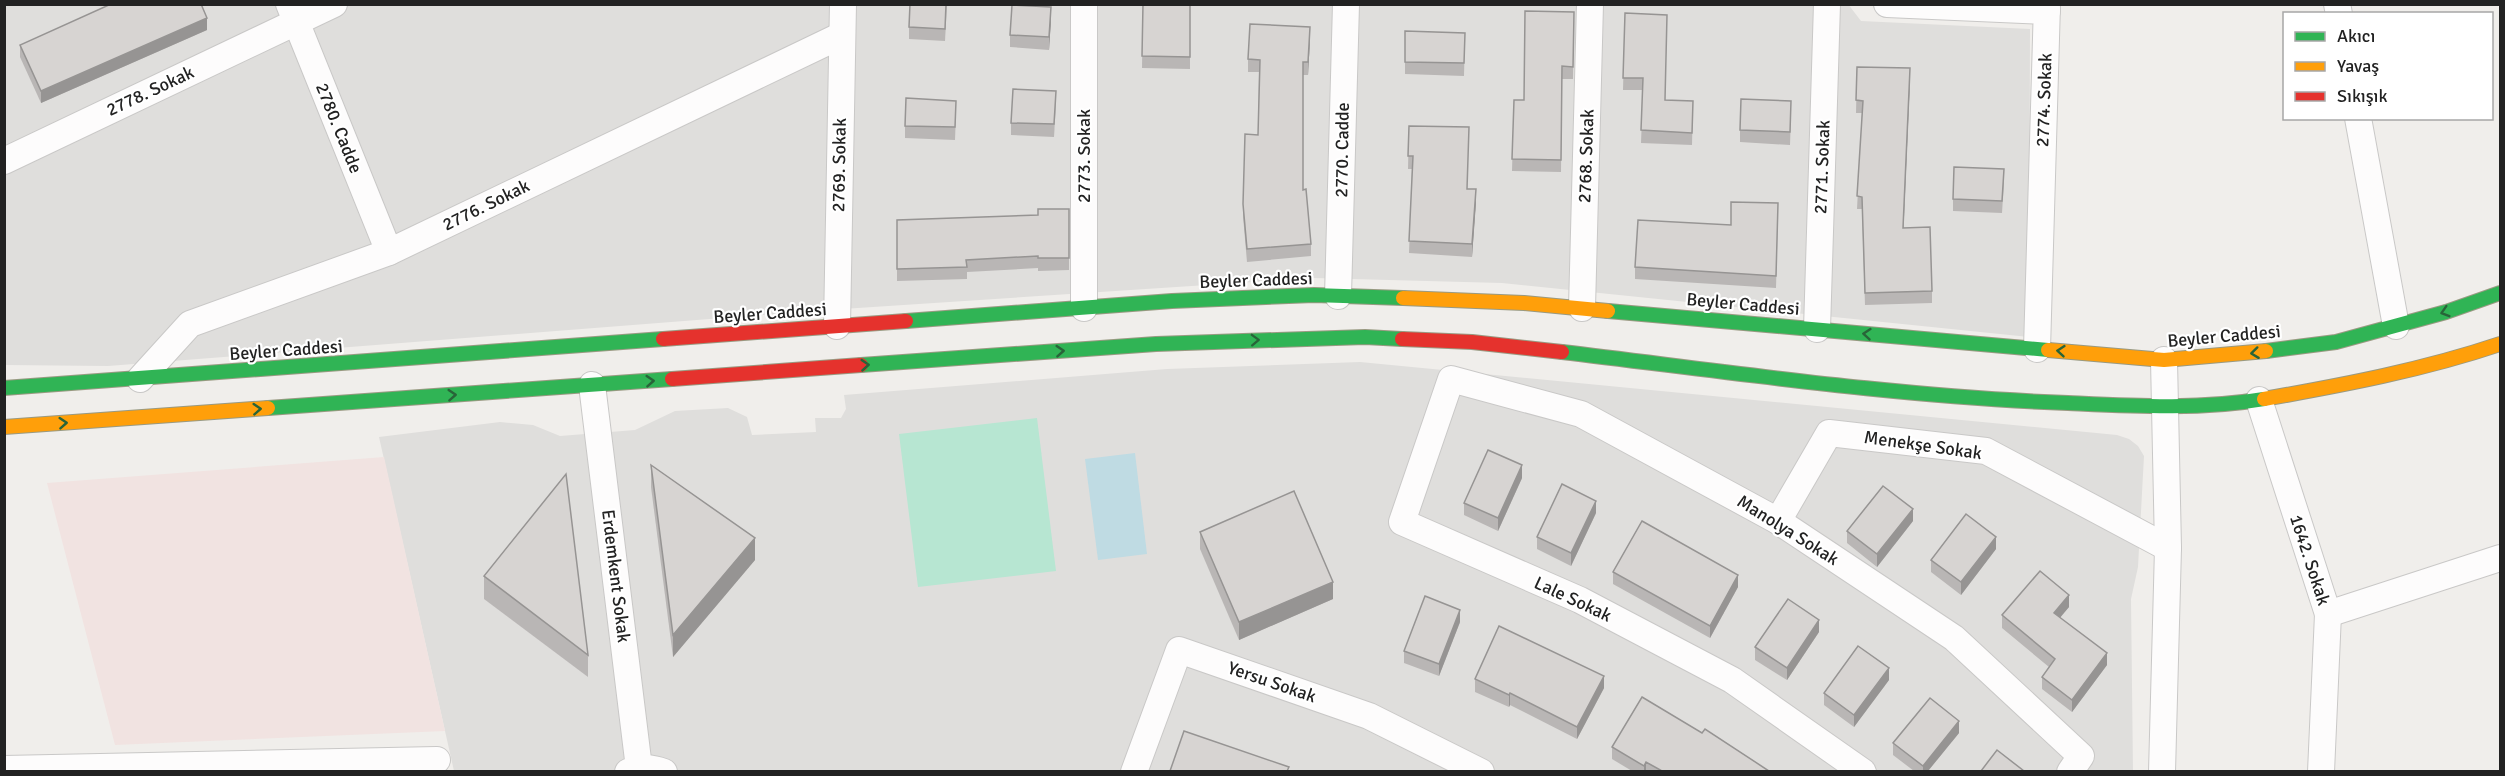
<svg xmlns="http://www.w3.org/2000/svg" width="2505" height="776" font-family="Signika,sans-serif">
<rect width="100%" height="100%" fill="#f0eeeb"/>
<g fill="#dfdedc">
<path d="M 1848,4 L 1861,21 L 2030,29 L 2029,337 L 1502,283 L 1314,278 L 812,311 L 108,366 L 5,365 L 5,5 Z"/>
<path d="M 1360,362 L 2117,435 L 2129,439 L 2138,446 L 2144,456 L 2138,567 L 2131,599 L 2133,771 L 454,771 L 379,437 L 500,422 L 533,425 L 560,436 L 635,430 L 675,411 L 728,408 L 747,417 L 752,435 L 816,432 L 815,418 L 841,418 L 846,409 L 844,395 L 1167,369 Z"/>
</g>
<path fill="#f1e3e1" d="M 384,457 L 445,731 L 115,745 L 47,483 Z"/>
<path fill="#b7e6d2" d="M 1037,418 L 1056,571 L 918,587 L 899,434 Z"/>
<path fill="#bfdbe3" d="M 1135,453 L 1147,554 L 1098,560 L 1085,459 Z"/>
<g fill="none" stroke-linecap="round" stroke-linejoin="round">
<defs>
<g id="street">
<path d="M 289,4 L 389,252"/>
<path d="M 1887,4 L 2047,11"/>
<path d="M 2337,4 L 2339,14"/>
<path d="M 2358,118 L 2396,326"/>
<path d="M 4,161 L 334,4"/>
<path d="M 1338,296 L 1346,4"/>
<path d="M 1084,308 L 1084,4"/>
<path d="M 1582,308 L 1590,4"/>
<path d="M 837,326 L 843,4"/>
<path d="M 1817,329 L 1827,4"/>
<path d="M 2037,349 L 2047,4"/>
<path d="M 140,379 L 190,324 L 389,252 L 842,35"/>
<path d="M 592,385 L 639,768"/>
<path d="M 2259,400 L 2328,614 L 2500,558"/>
<path d="M 1778,521 L 1829,433 L 1986,451 L 2168,548"/>
<path d="M 4,769 L 437,760"/>
<path d="M 628,772 C 641,767 651,767 664,772"/>
<path d="M 1134,772 L 1179,650 L 1369,716 L 1481,772"/>
<path d="M 1863,772 L 1732,680 L 1580,600 L 1402,522 L 1451,379 L 1581,414 L 1778,521 L 1954,638 L 2081,756 L 2070,772"/>
<path d="M 2162,772 L 2168,548 L 2164,360"/>
<path d="M 2321,772 L 2328,614"/>
</g>
<g id="fast">
<path d="M 1608,311 L 2048,350"/>
<path d="M 906,321 L 1172,301 L 1314,295 L 1403,298"/>
<path d="M 2266,351 L 2336,342 L 2446,312 L 2500,293"/>
<path d="M 1562,352 C 1730,372 1899,397 2068,403 C 2133,406 2200,410 2264,399"/>
<path d="M 861,365 L 1156,344 L 1365,337 L 1402,339"/>
<path d="M 4,388 L 663,339"/>
<path d="M 268,408 L 672,379"/>
</g>
<g id="slow">
<path d="M 1403,298 L 1524,303 L 1608,311"/>
<path d="M 2048,350 L 2164,360 L 2266,351"/>
<path d="M 2264,399 C 2343,385 2423,370 2500,344"/>
<path d="M 4,427 L 268,408"/>
</g>
<g id="jam">
<path d="M 663,339 L 906,321"/>
<path d="M 1402,339 L 1472,342 L 1562,352"/>
<path d="M 672,379 L 861,365"/>
</g>
</defs>
<use href="#street" stroke="#c9c8c7" stroke-width="28"/>
<use href="#fast" stroke="#999a82" stroke-width="16"/>
<use href="#slow" stroke="#999a82" stroke-width="16"/>
<use href="#jam" stroke="#999a82" stroke-width="16"/>
<use href="#street" stroke="#fdfcfc" stroke-width="26"/>
<use href="#fast" stroke="#30b455" stroke-width="14"/>
<use href="#slow" stroke="#ff9f0a" stroke-width="14"/>
<use href="#jam" stroke="#e5322d" stroke-width="14"/>
</g>
<g fill="#b9b6b5">
<path d="M 947,4 L 945,41 L 909,39 L 909,27 Z"/>
<path d="M 1143,4 L 1190,4 L 1190,69 L 1142,68 Z"/>
<path d="M 1574,12 L 1573,79 L 1562,79 L 1561,172 L 1512,171 L 1514,100 L 1524,100 Z"/>
<path d="M 1625,13 L 1665,100 L 1693,101 L 1692,145 L 1641,143 L 1643,90 L 1623,90 Z"/>
<path d="M 1051,20 L 1049,50 L 1010,47 L 1010,35 Z"/>
<path d="M 207,30 L 41,103 L 20,57 L 20,45 Z"/>
<path d="M 1405,31 L 1465,33 L 1464,76 L 1405,74 Z"/>
<path d="M 1310,39 L 1308,75 L 1303,75 L 1303,190 L 1311,244 L 1311,256 L 1247,262 L 1243,216 L 1243,204 L 1258,135 L 1259,72 L 1248,72 L 1248,59 Z"/>
<path d="M 1857,67 L 1910,80 L 1903,228 L 1932,291 L 1932,303 L 1865,305 L 1862,209 L 1857,209 L 1862,113 L 1856,113 Z"/>
<path d="M 1056,103 L 1054,137 L 1011,135 L 1011,123 Z"/>
<path d="M 956,113 L 955,140 L 905,138 L 905,126 Z"/>
<path d="M 1791,113 L 1790,145 L 1740,142 L 1740,130 Z"/>
<path d="M 1409,126 L 1467,189 L 1476,202 L 1472,257 L 1409,253 L 1412,169 L 1408,169 Z"/>
<path d="M 2004,182 L 2002,213 L 1953,211 L 1953,199 Z"/>
<path d="M 1069,209 L 1069,270 L 1038,271 L 1038,268 L 967,272 L 967,279 L 897,281 L 897,220 L 1038,215 Z"/>
<path d="M 1778,216 L 1776,288 L 1635,279 L 1635,267 Z"/>
<path d="M 651,465 L 755,560 L 673,657 L 651,487 Z"/>
<path d="M 1522,478 L 1498,531 L 1464,515 L 1464,503 Z"/>
<path d="M 1596,513 L 1571,566 L 1537,549 L 1537,537 Z"/>
<path d="M 1913,521 L 1877,567 L 1847,543 L 1847,531 Z"/>
<path d="M 1200,532 L 1333,599 L 1239,640 L 1200,549 Z"/>
<path d="M 1996,549 L 1961,595 L 1931,572 L 1931,560 Z"/>
<path d="M 1613,572 L 1738,587 L 1710,638 L 1613,584 Z"/>
<path d="M 484,576 L 588,655 L 588,677 L 484,599 Z"/>
<path d="M 2069,607 L 2060,617 L 2107,665 L 2072,712 L 2042,689 L 2042,677 L 2049,667 L 2002,628 L 2002,615 Z"/>
<path d="M 1460,622 L 1439,676 L 1404,663 L 1404,651 Z"/>
<path d="M 1819,632 L 1787,680 L 1755,660 L 1755,647 Z"/>
<path d="M 1475,679 L 1604,688 L 1577,739 L 1510,705 L 1509,707 L 1475,692 Z"/>
<path d="M 1889,680 L 1854,727 L 1824,705 L 1824,693 Z"/>
<path d="M 1702,733 L 1769,771 L 1632,771 L 1612,759 L 1612,747 Z"/>
<path d="M 1959,733 L 1928,771 L 1914,771 L 1893,755 L 1893,743 Z"/>
</g>
<g fill="#969493">
<path d="M 1051,7 L 1051,20 L 1049,50 L 1049,37 Z"/>
<path d="M 207,18 L 207,30 L 41,103 L 41,91 Z"/>
<path d="M 1310,27 L 1310,39 L 1308,75 L 1308,62 Z"/>
<path d="M 1910,68 L 1910,80 L 1903,240 L 1903,228 Z"/>
<path d="M 1476,189 L 1476,202 L 1472,257 L 1472,244 Z"/>
<path d="M 1522,465 L 1522,478 L 1498,531 L 1498,518 Z"/>
<path d="M 1596,501 L 1596,513 L 1571,566 L 1571,553 Z"/>
<path d="M 1913,509 L 1913,521 L 1877,567 L 1877,554 Z"/>
<path d="M 1996,537 L 1996,549 L 1961,595 L 1961,582 Z"/>
<path d="M 755,538 L 755,560 L 673,657 L 673,635 Z"/>
<path d="M 1738,575 L 1738,587 L 1710,638 L 1710,626 Z"/>
<path d="M 1333,582 L 1333,599 L 1239,640 L 1239,622 Z"/>
<path d="M 2069,595 L 2069,607 L 2054,625 L 2054,613 Z"/>
<path d="M 1460,610 L 1460,622 L 1439,676 L 1439,664 Z"/>
<path d="M 1819,620 L 1819,632 L 1787,680 L 1787,668 Z"/>
<path d="M 2107,653 L 2107,665 L 2072,712 L 2072,700 Z"/>
<path d="M 1889,668 L 1889,680 L 1854,727 L 1854,715 Z"/>
<path d="M 1604,676 L 1604,688 L 1577,739 L 1577,727 Z"/>
<path d="M 1510,693 L 1510,705 L 1509,707 L 1509,695 Z"/>
<path d="M 1959,721 L 1959,733 L 1928,771 L 1923,771 L 1923,766 Z"/>
<path d="M 1646,762 L 1646,771 L 1644,771 L 1644,766 Z"/>
</g>
<g fill="#d7d4d2" stroke="#969493" stroke-width="1.5">
<path d="M 111,4 L 201,4 L 207,18 L 41,91 L 20,45 Z"/>
<path d="M 910,4 L 946,4 L 945,29 L 909,27 Z"/>
<path d="M 1143,4 L 1190,4 L 1190,57 L 1142,56 Z"/>
<path d="M 1012,5 L 1051,7 L 1049,37 L 1010,35 Z"/>
<path d="M 1525,11 L 1574,12 L 1573,67 L 1562,66 L 1561,160 L 1512,159 L 1514,100 L 1524,100 Z"/>
<path d="M 1625,13 L 1667,15 L 1665,100 L 1693,101 L 1692,133 L 1641,130 L 1643,78 L 1623,78 Z"/>
<path d="M 1250,24 L 1310,27 L 1308,62 L 1303,62 L 1303,190 L 1306,189 L 1311,244 L 1247,249 L 1243,204 L 1245,134 L 1258,135 L 1260,60 L 1248,59 Z"/>
<path d="M 1405,31 L 1465,33 L 1464,63 L 1405,62 Z"/>
<path d="M 1857,67 L 1910,68 L 1903,228 L 1930,227 L 1932,291 L 1865,293 L 1862,197 L 1857,196 L 1863,101 L 1856,100 Z"/>
<path d="M 1013,89 L 1056,91 L 1054,124 L 1011,123 Z"/>
<path d="M 906,98 L 956,101 L 955,127 L 905,126 Z"/>
<path d="M 1741,99 L 1791,101 L 1790,132 L 1740,130 Z"/>
<path d="M 1409,126 L 1469,127 L 1467,189 L 1476,189 L 1472,244 L 1409,241 L 1413,156 L 1408,156 Z"/>
<path d="M 1954,167 L 2004,169 L 2002,201 L 1953,199 Z"/>
<path d="M 1731,202 L 1778,203 L 1776,276 L 1635,267 L 1638,220 L 1731,225 Z"/>
<path d="M 1038,209 L 1069,209 L 1069,258 L 1038,258 L 1038,256 L 966,260 L 967,267 L 897,269 L 897,220 L 1038,215 Z"/>
<path d="M 1488,450 L 1522,465 L 1498,518 L 1464,503 Z"/>
<path d="M 651,465 L 755,538 L 673,635 Z"/>
<path d="M 566,474 L 588,655 L 484,576 Z"/>
<path d="M 1562,484 L 1596,501 L 1571,553 L 1537,537 Z"/>
<path d="M 1883,486 L 1913,509 L 1877,554 L 1847,531 Z"/>
<path d="M 1294,491 L 1333,582 L 1239,622 L 1200,532 Z"/>
<path d="M 1966,514 L 1996,537 L 1961,582 L 1931,560 Z"/>
<path d="M 1642,521 L 1738,575 L 1710,626 L 1613,572 Z"/>
<path d="M 2040,571 L 2069,595 L 2054,613 L 2107,653 L 2072,700 L 2042,677 L 2055,659 L 2002,615 Z"/>
<path d="M 1425,596 L 1460,610 L 1439,664 L 1404,651 Z"/>
<path d="M 1788,599 L 1819,620 L 1787,668 L 1755,647 Z"/>
<path d="M 1499,626 L 1604,676 L 1577,727 L 1510,693 L 1509,695 L 1475,679 Z"/>
<path d="M 1858,646 L 1889,668 L 1854,715 L 1824,693 Z"/>
<path d="M 1642,697 L 1702,733 L 1705,729 L 1769,771 L 1662,771 L 1646,762 L 1644,766 L 1612,747 Z"/>
<path d="M 1930,698 L 1959,721 L 1923,766 L 1893,743 Z"/>
<path d="M 1184,731 L 1289,767 L 1287,771 L 1170,771 Z"/>
<path d="M 1997,750 L 2024,771 L 1981,771 Z"/>
</g>
<defs><path id="oneway-chevron" d="M-2-3.5L2.5 0L-2 3.5" fill="none" stroke-width="1.6" stroke-linecap="round" stroke-linejoin="round" transform="scale(1.5)"/></defs>
<g stroke="#286439">
<use href="#oneway-chevron" transform="translate(2445 312) rotate(163)"/>
<use href="#oneway-chevron" transform="translate(1867 334) rotate(-175)"/>
<use href="#oneway-chevron" transform="translate(1255 340) rotate(-2)"/>
<use href="#oneway-chevron" transform="translate(1060 351) rotate(-4)"/>
<use href="#oneway-chevron" transform="translate(2061 351) rotate(-175)"/>
<use href="#oneway-chevron" transform="translate(2255 353) rotate(173)"/>
<use href="#oneway-chevron" transform="translate(865 365) rotate(-4)"/>
<use href="#oneway-chevron" transform="translate(650 381) rotate(-4)"/>
<use href="#oneway-chevron" transform="translate(452 395) rotate(-4)"/>
<use href="#oneway-chevron" transform="translate(257 409) rotate(-4)"/>
<use href="#oneway-chevron" transform="translate(63 423) rotate(-4)"/>
</g>
<g text-anchor="middle" dominant-baseline="central" stroke-width="4.5" stroke-linejoin="round" paint-order="stroke">
<g font-size="18" fill="#222" stroke="#fff">
<text transform="translate(150 91) rotate(-25)">2778. Sokak</text>
<text transform="translate(2044 100) rotate(-88)">2774. Sokak</text>
<text transform="translate(339 128) rotate(68)">2780. Cadde</text>
<text transform="translate(1342 150) rotate(-89)">2770. Cadde</text>
<text transform="translate(1084 156) rotate(-90)">2773. Sokak</text>
<text transform="translate(1586 156) rotate(-88)">2768. Sokak</text>
<text transform="translate(839 165) rotate(-89)">2769. Sokak</text>
<text transform="translate(1822 167) rotate(-88)">2771. Sokak</text>
<text transform="translate(486 205) rotate(-26)">2776. Sokak</text>
<text transform="translate(1256 280) rotate(-2)">Beyler Caddesi</text>
<text transform="translate(1743 304) rotate(5)">Beyler Caddesi</text>
<text transform="translate(770 313) rotate(-4)">Beyler Caddesi</text>
<text transform="translate(2224 336) rotate(-5)">Beyler Caddesi</text>
<text transform="translate(286 350) rotate(-4)">Beyler Caddesi</text>
<text transform="translate(1923 445) rotate(8)">Menekşe Sokak</text>
<text transform="translate(1788 530) rotate(32)">Manolya Sokak</text>
<text transform="translate(2310 560) rotate(72)">1642. Sokak</text>
<text transform="translate(616 576) rotate(83)">Erdemkent Sokak</text>
<text transform="translate(1573 599) rotate(25)">Lale Sokak</text>
<text transform="translate(1272 682) rotate(19)">Yersu Sokak</text>
</g>
</g>
<rect width="2505" height="776" fill="none" stroke="#222222" stroke-width="12"/>
<rect x="2283" y="12" width="210" height="108" fill="#ffffff" stroke="#a7a7a7" stroke-width="1.5"/>
<rect x="2295" y="32" width="30" height="9" fill="#30b455" stroke="#a7a7a7" stroke-width="1.5"/>
<text x="2337" y="42" font-size="18" fill="#222222">Akıcı</text>
<rect x="2295" y="62" width="30" height="9" fill="#ff9f0a" stroke="#a7a7a7" stroke-width="1.5"/>
<text x="2337" y="72" font-size="18" fill="#222222">Yavaş</text>
<rect x="2295" y="92" width="30" height="9" fill="#e5322d" stroke="#a7a7a7" stroke-width="1.5"/>
<text x="2337" y="102" font-size="18" fill="#222222">Sıkışık</text>
</svg>
